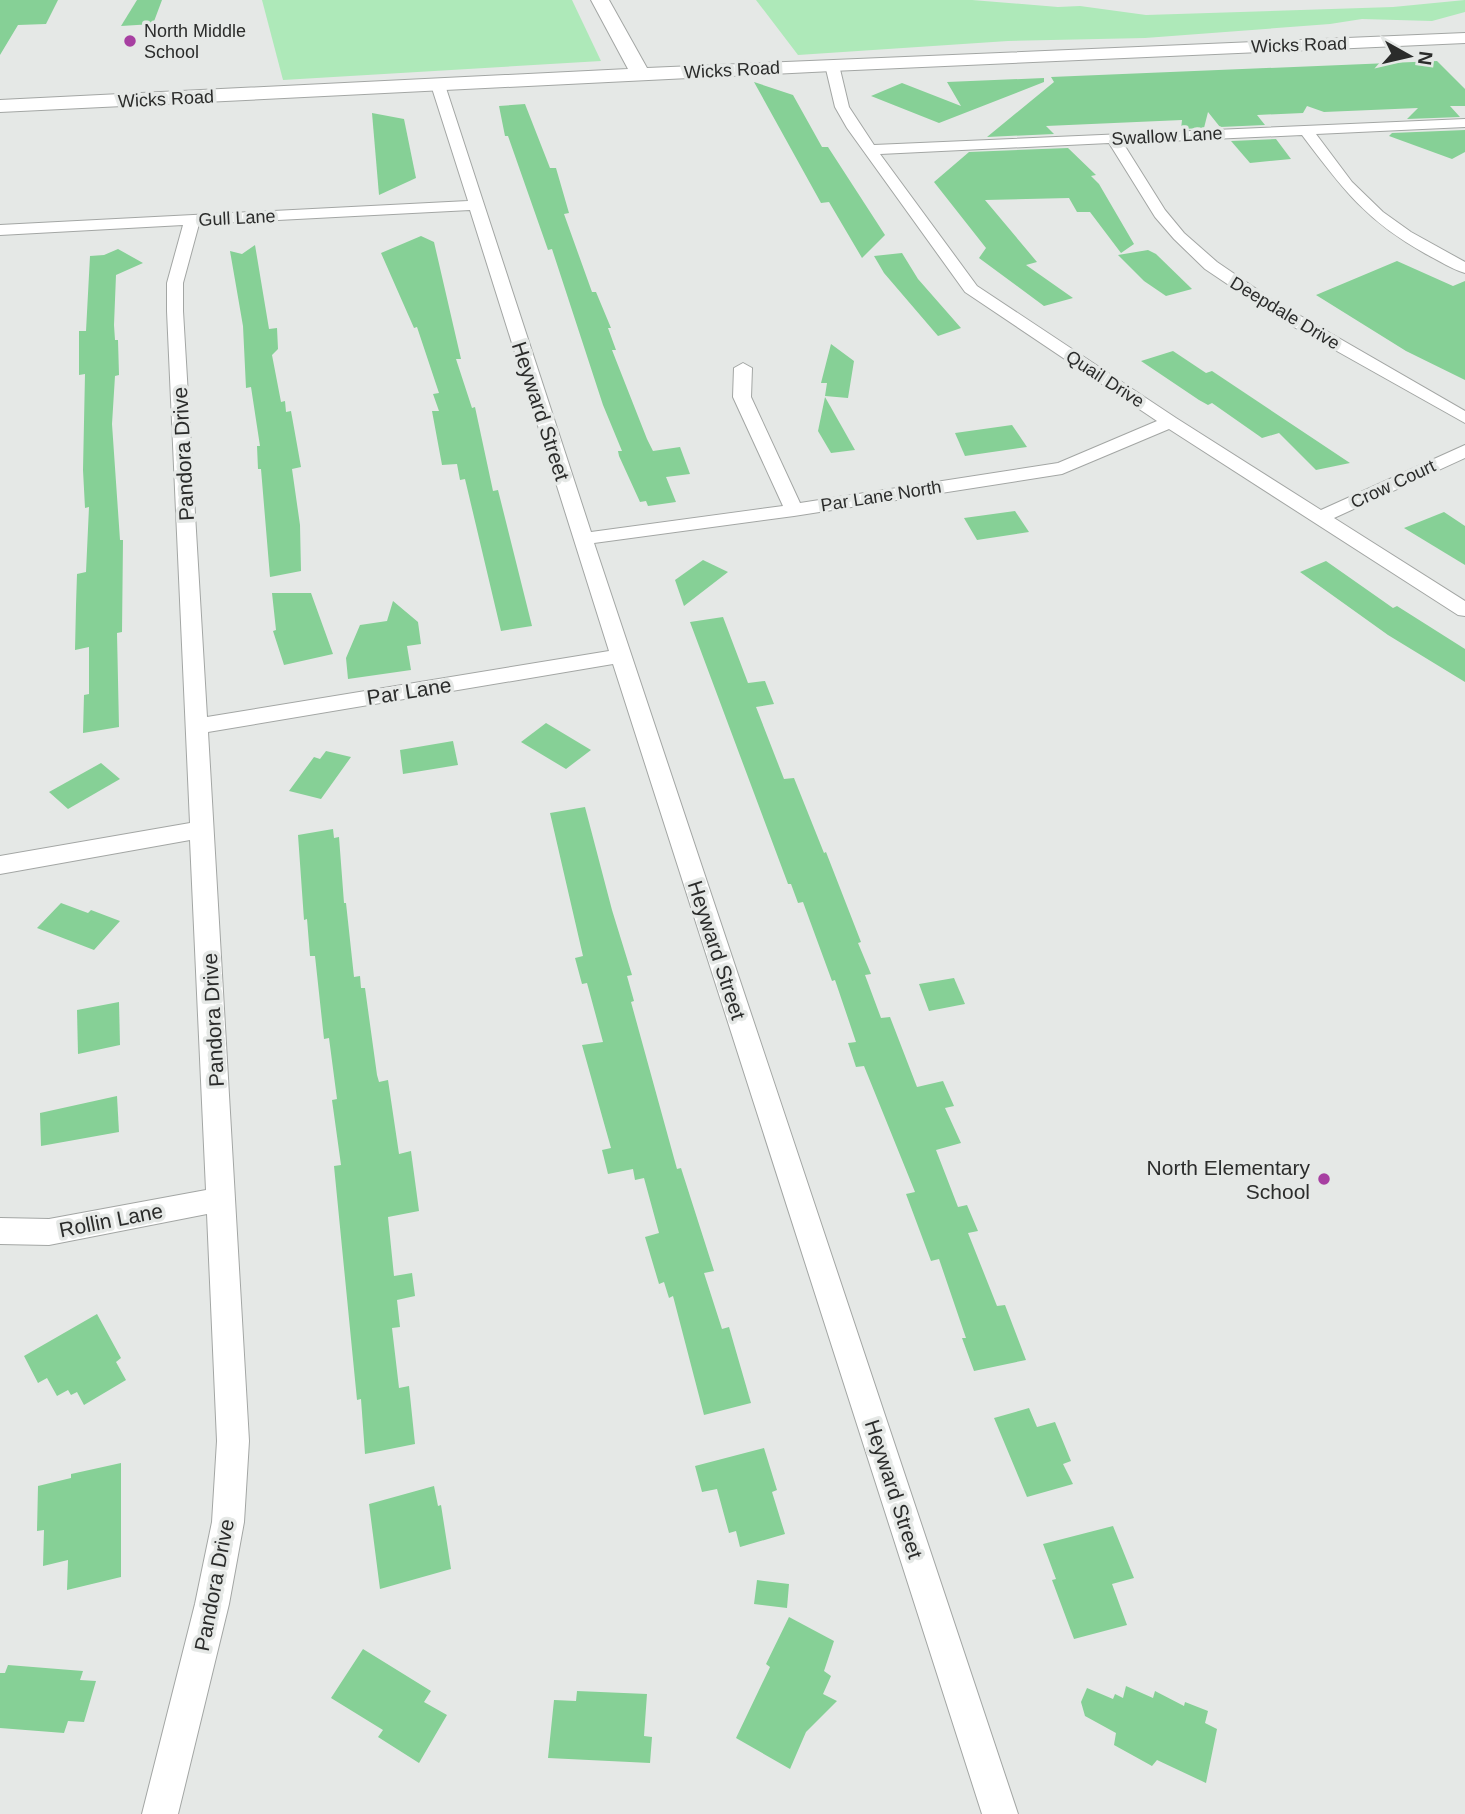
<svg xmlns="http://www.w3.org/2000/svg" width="1465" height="1814" font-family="Helvetica,sans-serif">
<rect width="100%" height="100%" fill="#e5e8e6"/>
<g fill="#aee9b9">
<path d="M 262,0 L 572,0 L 601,61 L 283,80 Z"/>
<path d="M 756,0 L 972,0 L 1058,7 L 1080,6 L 1146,15 L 1393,7 L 1465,0 L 1465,12 L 1432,21 L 1362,19 L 1330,24 L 1145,38 L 1008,41 L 798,55 Z"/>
</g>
<g fill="#86d096">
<path d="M 0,0 L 58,0 L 46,24 L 18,25 L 0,55 Z"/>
<path d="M 137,0 L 162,0 L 153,24 L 121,26 Z"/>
<path d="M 1437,61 L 1465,89 L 1465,106 L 1450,106 L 1460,117 L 1407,119 L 1418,108 L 1324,112 L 1307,106 L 1303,113 L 1257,115 L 1265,125 L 1220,127 L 1208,112 L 1204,128 L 1181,129 L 1182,120 L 1046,126 L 1054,134 L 987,137 L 1054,82 L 1051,77 Z"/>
<path d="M 1044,78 L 1044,82 L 939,123 L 871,96 L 902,83 L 961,106 L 947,82 Z"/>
<path d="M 754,82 L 793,95 L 822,147 L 828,147 L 885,235 L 862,258 L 829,202 L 821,203 Z"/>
<path d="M 525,104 L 550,168 L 556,168 L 569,213 L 564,214 L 592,292 L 596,292 L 611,328 L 608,328 L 616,350 L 612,350 L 647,439 L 653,451 L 680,447 L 690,474 L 666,477 L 676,502 L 648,506 L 646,501 L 640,502 L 619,456 L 618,451 L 622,451 L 603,405 L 552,249 L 548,250 L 508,136 L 505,136 L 499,106 Z"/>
<path d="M 372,113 L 404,119 L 416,178 L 379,195 Z"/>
<path d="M 1465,130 L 1465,152 L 1452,159 L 1389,136 L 1392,133 Z"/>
<path d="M 1276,139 L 1291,159 L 1250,163 L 1231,141 Z"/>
<path d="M 1068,148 L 1096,175 L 1091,176 L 1099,184 L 1134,244 L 1121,253 L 1090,212 L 1077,212 L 1069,198 L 985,200 L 1037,262 L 1026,265 L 1073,298 L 1044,306 L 979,258 L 986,248 L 934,182 L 969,152 Z"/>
<path d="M 421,236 L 434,242 L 461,359 L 456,359 L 472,408 L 475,407 L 493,491 L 498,490 L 532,626 L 501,631 L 465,479 L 460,480 L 457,464 L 442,465 L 432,411 L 439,411 L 433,394 L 439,393 L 417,327 L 414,328 L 381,253 Z"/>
<path d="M 255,245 L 269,329 L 277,328 L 278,349 L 272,355 L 281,402 L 285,401 L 286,412 L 291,411 L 301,467 L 292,469 L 300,525 L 301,571 L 270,577 L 261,469 L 258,469 L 257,446 L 260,446 L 251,387 L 246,388 L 243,326 L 230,251 L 242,254 Z"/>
<path d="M 118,249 L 143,263 L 116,275 L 114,325 L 115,340 L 118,340 L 119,375 L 115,376 L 112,424 L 120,540 L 123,540 L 122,632 L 117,633 L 119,727 L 83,733 L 84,695 L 89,694 L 89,647 L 75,650 L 76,605 L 77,574 L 86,572 L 89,507 L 85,508 L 83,470 L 85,374 L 79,375 L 79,331 L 86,331 L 90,256 L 104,255 Z"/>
<path d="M 1148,250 L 1156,254 L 1192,289 L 1166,296 L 1144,281 L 1118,255 Z"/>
<path d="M 902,253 L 918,279 L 961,328 L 938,336 L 884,273 L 874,256 Z"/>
<path d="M 1397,261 L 1453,286 L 1465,281 L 1465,380 L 1406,351 L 1316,295 Z"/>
<path d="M 831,344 L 854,361 L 848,398 L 825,396 L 827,383 L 821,383 Z"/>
<path d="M 1173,351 L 1206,373 L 1212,371 L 1350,463 L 1316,470 L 1279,433 L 1262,438 L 1212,403 L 1208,405 L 1199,400 L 1141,361 Z"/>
<path d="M 825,397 L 855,450 L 831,453 L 818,431 Z"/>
<path d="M 1012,425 L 1027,447 L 965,456 L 955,433 Z"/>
<path d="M 1015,511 L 1029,532 L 977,540 L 964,518 Z"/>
<path d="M 1444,512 L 1465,526 L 1465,565 L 1404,528 Z"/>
<path d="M 703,560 L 728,572 L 684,606 L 675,580 Z"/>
<path d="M 1326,561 L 1393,608 L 1397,606 L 1465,649 L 1465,682 L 1388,635 L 1300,572 Z"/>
<path d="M 272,593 L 311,593 L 333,654 L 284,665 L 273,631 L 276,630 Z"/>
<path d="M 393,601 L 418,622 L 421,644 L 407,646 L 411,670 L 348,679 L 346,658 L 360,625 L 387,621 Z"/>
<path d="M 723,617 L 748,683 L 765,681 L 774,704 L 756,707 L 784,779 L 794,778 L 824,853 L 826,852 L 861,942 L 858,943 L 871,974 L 865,975 L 881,1018 L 890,1017 L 917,1087 L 943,1081 L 954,1106 L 945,1108 L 961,1143 L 936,1150 L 958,1207 L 967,1205 L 978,1231 L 968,1233 L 997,1306 L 1005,1305 L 1026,1360 L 974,1371 L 962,1338 L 966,1338 L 939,1259 L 931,1261 L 906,1194 L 915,1192 L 864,1066 L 856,1067 L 848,1043 L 856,1042 L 835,980 L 832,981 L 803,902 L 798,903 L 791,884 L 788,884 L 690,622 Z"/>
<path d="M 546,723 L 591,750 L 566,769 L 521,742 Z"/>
<path d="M 453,741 L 458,765 L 403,774 L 400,750 Z"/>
<path d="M 326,751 L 351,757 L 321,799 L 289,791 L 314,757 L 320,759 Z"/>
<path d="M 101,763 L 120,779 L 68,809 L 49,792 Z"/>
<path d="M 585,807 L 612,910 L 632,975 L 627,976 L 634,1001 L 631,1002 L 677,1169 L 681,1168 L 714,1271 L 704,1273 L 722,1329 L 729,1327 L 751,1403 L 704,1415 L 673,1296 L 669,1298 L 664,1282 L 659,1284 L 645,1237 L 659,1233 L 644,1178 L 635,1180 L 633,1169 L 608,1174 L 602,1150 L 611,1148 L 582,1045 L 603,1042 L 587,983 L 582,984 L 575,958 L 583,956 L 550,813 Z"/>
<path d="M 333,829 L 334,838 L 339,837 L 344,903 L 346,903 L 354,977 L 360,976 L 361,988 L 365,988 L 377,1075 L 379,1082 L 388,1080 L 399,1154 L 411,1151 L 419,1211 L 388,1217 L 394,1276 L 412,1273 L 415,1296 L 397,1300 L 400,1327 L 392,1328 L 399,1388 L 409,1386 L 415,1444 L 365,1454 L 361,1399 L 357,1400 L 334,1166 L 341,1165 L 332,1100 L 337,1099 L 329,1038 L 324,1039 L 315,956 L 310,956 L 307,919 L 304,920 L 298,835 Z"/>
<path d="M 61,903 L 88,913 L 91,910 L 120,921 L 94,950 L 37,928 Z"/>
<path d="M 954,978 L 965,1004 L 929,1011 L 919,984 Z"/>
<path d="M 119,1002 L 120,1045 L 78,1054 L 77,1010 Z"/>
<path d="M 117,1096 L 119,1132 L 41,1146 L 40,1113 Z"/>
<path d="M 97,1314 L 121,1358 L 116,1362 L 126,1380 L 84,1405 L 77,1392 L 71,1395 L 68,1390 L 57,1396 L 47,1378 L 38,1383 L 24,1356 Z"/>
<path d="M 1029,1408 L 1037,1427 L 1055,1422 L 1071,1461 L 1063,1464 L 1073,1484 L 1027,1497 L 994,1418 Z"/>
<path d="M 764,1448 L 777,1490 L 772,1492 L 785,1534 L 740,1547 L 736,1531 L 729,1533 L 717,1489 L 702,1492 L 695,1466 Z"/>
<path d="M 121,1463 L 121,1577 L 67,1590 L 68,1560 L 43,1566 L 44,1530 L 37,1531 L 38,1486 L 71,1478 L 71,1474 Z"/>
<path d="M 434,1486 L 438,1506 L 441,1505 L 451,1569 L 380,1589 L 369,1504 Z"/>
<path d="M 1113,1526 L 1134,1578 L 1112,1584 L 1127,1625 L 1074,1639 L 1052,1580 L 1056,1579 L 1043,1544 Z"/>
<path d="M 757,1580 L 789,1584 L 787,1608 L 754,1604 Z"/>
<path d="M 789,1617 L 834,1641 L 824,1671 L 831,1676 L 823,1694 L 837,1701 L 806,1732 L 790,1769 L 736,1738 L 770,1667 L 766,1664 Z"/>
<path d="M 363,1649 L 431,1691 L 424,1702 L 447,1715 L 419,1763 L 378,1737 L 383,1730 L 331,1698 Z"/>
<path d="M 8,1665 L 83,1671 L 80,1680 L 96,1681 L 84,1722 L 68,1721 L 64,1733 L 0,1728 L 0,1673 L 5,1673 Z"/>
<path d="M 1126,1686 L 1153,1698 L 1155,1691 L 1184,1706 L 1185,1702 L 1208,1711 L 1205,1723 L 1217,1729 L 1206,1783 L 1157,1760 L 1152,1766 L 1114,1745 L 1116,1733 L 1085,1716 L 1081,1702 L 1087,1688 L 1113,1699 L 1115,1694 L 1123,1698 Z"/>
<path d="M 577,1691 L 647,1694 L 644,1736 L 652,1737 L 650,1763 L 548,1758 L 554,1700 L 576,1701 Z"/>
</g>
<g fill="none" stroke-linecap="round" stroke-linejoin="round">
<defs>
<path id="street" d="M 832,61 L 839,65 L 849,107 L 874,145 L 1465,119 L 1465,127 L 1316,134 L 1352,182 L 1383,212 L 1411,232 L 1465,262 L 1465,273 C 1451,269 1438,260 1426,254 C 1366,221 1342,188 1302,135 L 1123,143 L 1165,210 L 1184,233 L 1217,262 L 1271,299 L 1465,411 L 1465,423 L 1278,318 L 1205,269 L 1174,239 L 1155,217 L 1109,143 L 880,154 L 977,286 L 1176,418 L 1321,510 L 1465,445 L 1465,458 L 1334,518 L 1465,601 L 1465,616 L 1458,615 L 1169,429 L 1062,474 L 794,516 L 594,543 L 1018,1814 L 982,1814 L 613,664 L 208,732 L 249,1441 L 244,1522 L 229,1604 L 178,1814 L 142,1814 L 195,1604 L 212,1522 L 217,1441 L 207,1214 L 49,1245 L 0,1244 L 0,1218 L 49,1219 L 206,1190 L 190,840 L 0,874 L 0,856 L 190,823 L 167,311 L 167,283 L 183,225 L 0,235 L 0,225 L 468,201 L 431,85 L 438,81 L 445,85 L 591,532 L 783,506 L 733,397 L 734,368 L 743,363 L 752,368 L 751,397 L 800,503 L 1058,463 L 1157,421 L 965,292 L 847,128 L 835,107 L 825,65 ZM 470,210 L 609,651 L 207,717 L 183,311 L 183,283 L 199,224 Z"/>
<path id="secondary" d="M 591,0 L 609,0 L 647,68 L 1465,33 L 1465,43 L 832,71 L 0,112 L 0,100 L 628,69 Z"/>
</defs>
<use href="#street" stroke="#a3a6a4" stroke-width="2"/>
<use href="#secondary" stroke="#a3a6a4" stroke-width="2"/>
<use href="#street" fill="#fff" fill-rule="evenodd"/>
<use href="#secondary" fill="#fff" fill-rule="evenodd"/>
</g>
<g fill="#a73fa1" stroke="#e5e8e6" stroke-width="2.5">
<circle cx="130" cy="41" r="7"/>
<circle cx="1324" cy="1179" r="7"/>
</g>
<g text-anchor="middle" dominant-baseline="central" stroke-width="7" stroke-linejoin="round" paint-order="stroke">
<g font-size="18" fill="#2b2c2b" stroke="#e5e8e6" text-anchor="start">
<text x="144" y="31">North Middle<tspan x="144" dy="21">School</tspan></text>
</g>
<g font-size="18" fill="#2b2c2b" stroke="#e5e8e6">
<text transform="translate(1299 45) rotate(-2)">Wicks Road</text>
<text transform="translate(732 70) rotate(-3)">Wicks Road</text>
<text transform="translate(166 99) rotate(-3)">Wicks Road</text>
<text transform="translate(1167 136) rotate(-3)">Swallow Lane</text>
<text transform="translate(237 218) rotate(-3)">Gull Lane</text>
<text transform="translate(1285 313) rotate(31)">Deepdale Drive</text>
<text transform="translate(1105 379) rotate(33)">Quail Drive</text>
<text transform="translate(1393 484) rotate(-25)">Crow Court</text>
<text transform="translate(881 496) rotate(-9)">Par Lane North</text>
</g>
<g font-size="21" fill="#2b2c2b" stroke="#e5e8e6">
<text transform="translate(541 411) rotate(72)">Heyward Street</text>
<text transform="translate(183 454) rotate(-93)">Pandora Drive</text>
<text transform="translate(409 691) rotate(-9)">Par Lane</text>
<text transform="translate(717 950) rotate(72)">Heyward Street</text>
<text transform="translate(213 1020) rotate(-93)">Pandora Drive</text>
<text transform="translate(111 1220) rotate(-11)">Rollin Lane</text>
<text transform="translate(894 1489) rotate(72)">Heyward Street</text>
<text transform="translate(214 1585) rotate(-79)">Pandora Drive</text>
</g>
<g font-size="21" fill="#2b2c2b" stroke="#e5e8e6" text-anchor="end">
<text x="1310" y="1167">North Elementary<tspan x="1310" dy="24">School</tspan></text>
</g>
</g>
<g transform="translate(1409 56) rotate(98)" stroke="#e5e8e6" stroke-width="5" paint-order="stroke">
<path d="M0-5L12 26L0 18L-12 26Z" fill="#2b2c2b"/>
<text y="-10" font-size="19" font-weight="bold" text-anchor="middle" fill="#2b2c2b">N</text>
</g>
</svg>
